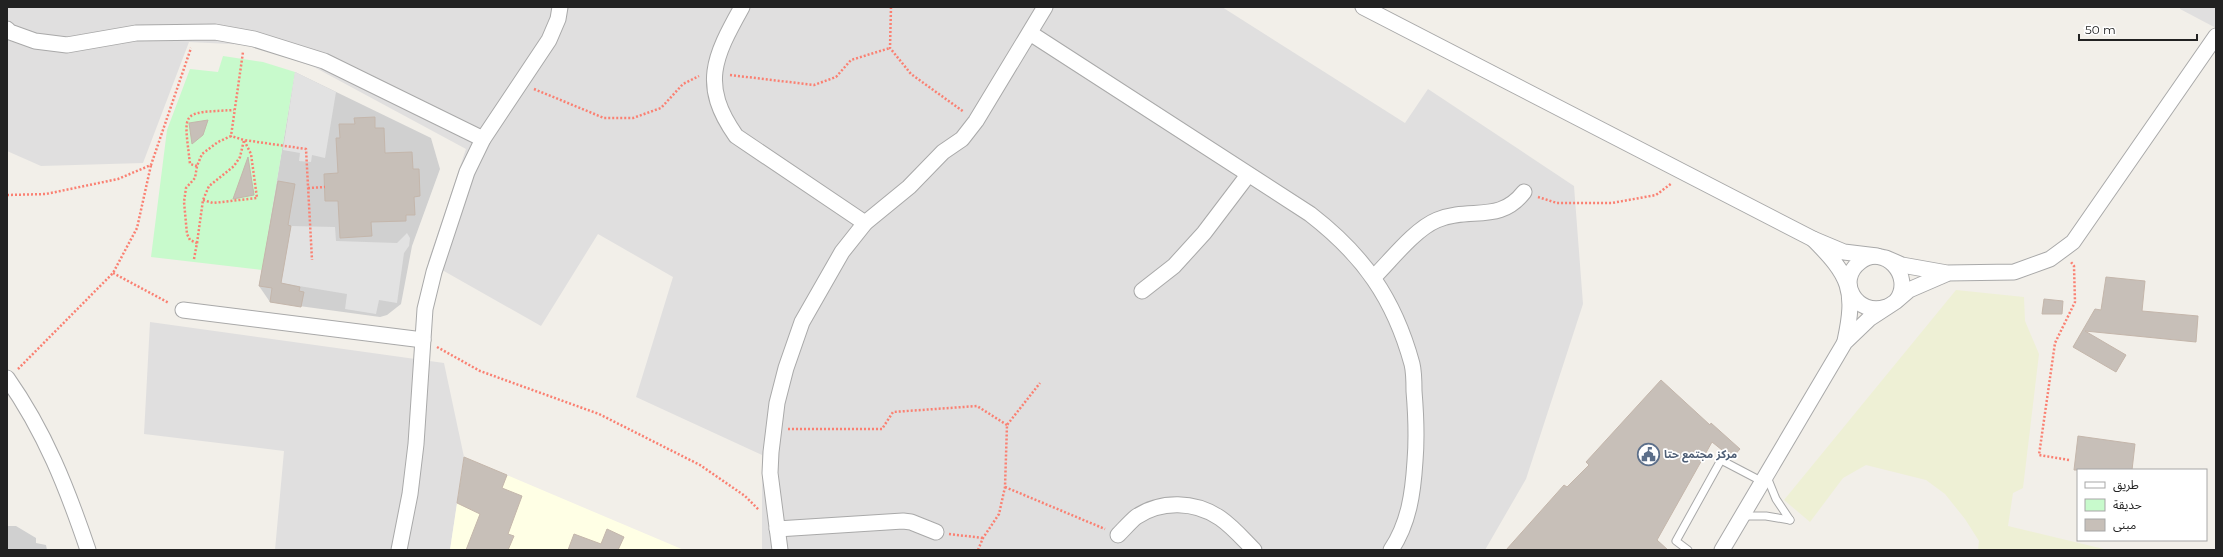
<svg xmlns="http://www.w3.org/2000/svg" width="2223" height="557" font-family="Montserrat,'Noto Sans Arabic',sans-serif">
<rect width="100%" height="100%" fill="#f2efe9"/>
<g fill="#e0dfdf">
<path d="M 7,7 L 1222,7 L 1405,123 L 1428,89 L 1574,186 L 1583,304 L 1526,479 L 1485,550 L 762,550 L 762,455 L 636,397 L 673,277 L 598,234 L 541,326 L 428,262 L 466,149 L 314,67 L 250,45 L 189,42 L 143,163 L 41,166 L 7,151 Z"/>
<path d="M 2180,7 L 2216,7 L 2216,28 L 2180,9 Z"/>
<path d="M 150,322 L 444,363 L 464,457 L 450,550 L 275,550 L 284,451 L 144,434 Z"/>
</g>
<path fill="#ffffe5" d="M 464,457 L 684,550 L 450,550 Z"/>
<g fill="#d0d0d0">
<path d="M 295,72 L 431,138 L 440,169 L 412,246 L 401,304 L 387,315 L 380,317 L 270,302 L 259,286 Z"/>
<path d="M 7,526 L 16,526 L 36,538 L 36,543 L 46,545 L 47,550 L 7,550 Z"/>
</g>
<path fill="#eef0d5" d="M 1956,290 L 2024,297 L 2025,321 L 2039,354 L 2023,488 L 2013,493 L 2008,526 L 2108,550 L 1978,550 L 1979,541 L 1965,519 L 1945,494 L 1926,480 L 1866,465 L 1843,478 L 1810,522 L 1784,500 Z"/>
<path fill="#c8facc" d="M 223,56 L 263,62 L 295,72 L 262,270 L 151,257 L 167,130 L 190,69 L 218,72 Z"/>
<g fill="#e2e2e2">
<path d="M 295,72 L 336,92 L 325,158 L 312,155 L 311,162 L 299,161 L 300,153 L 283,150 Z"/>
<path d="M 291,226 L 335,227 L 336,241 L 397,243 L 407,233 L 410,238 L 409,246 L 404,253 L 397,303 L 379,300 L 376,314 L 345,309 L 347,294 L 281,283 Z"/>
</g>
<g fill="#c7bfb8" stroke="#c4b6ab">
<path d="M 375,117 L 375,128 L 384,128 L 385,153 L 412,152 L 413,169 L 419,169 L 420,196 L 414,197 L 415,215 L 406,215 L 406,221 L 371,222 L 372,236 L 340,238 L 338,201 L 325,201 L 324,174 L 338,173 L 336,138 L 340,138 L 339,124 L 355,124 L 354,118 Z"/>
<path d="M 208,120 L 203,135 L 192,144 L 189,123 Z"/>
<path d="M 248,157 L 254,195 L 233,199 Z"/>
<path d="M 278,181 L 295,184 L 288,225 L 291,226 L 281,283 L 300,287 L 299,291 L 304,292 L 301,307 L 270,302 L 272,288 L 259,286 Z"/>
<path d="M 2106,277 L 2145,281 L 2142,311 L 2198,316 L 2196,342 L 2085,331 L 2126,355 L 2116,372 L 2073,347 L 2095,309 L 2101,310 Z"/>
<path d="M 2044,299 L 2063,301 L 2062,314 L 2042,314 Z"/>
<path d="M 1661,380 L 1710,425 L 1711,423 L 1740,449 L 1732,458 L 1712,442 L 1657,540 L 1668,550 L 1506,550 L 1564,485 L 1567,487 L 1589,465 L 1586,462 Z"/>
<path d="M 2078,436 L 2135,444 L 2132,470 L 2074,470 Z"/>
<path d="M 464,457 L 507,475 L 502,488 L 522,496 L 508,534 L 514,536 L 508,550 L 466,550 L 480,514 L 457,503 Z"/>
<path d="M 607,529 L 624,537 L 618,550 L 568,550 L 574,534 L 601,544 Z"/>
</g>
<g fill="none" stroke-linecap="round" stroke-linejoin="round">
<defs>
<g id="service">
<path d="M 1767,477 L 1776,499 L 1790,520"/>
<path d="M 1743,516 L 1766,516 L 1790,520"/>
<path d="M 1688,550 L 1676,541 L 1721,460 L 1763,482"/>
</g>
<g id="minor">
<path d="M 742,7 C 714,57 700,85 736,136 L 865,223"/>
<path d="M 1363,7 L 1813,239"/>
<path d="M 7,29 L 10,32 L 35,41 L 67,45 L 136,33 L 215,32 L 254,39 L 324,61 L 483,139"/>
<path d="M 1030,33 L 1310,214 C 1363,255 1394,298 1412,364 C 1414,372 1414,382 1414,391 C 1416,415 1417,437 1415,461 C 1413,493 1409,523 1391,550"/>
<path d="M 1886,258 L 1902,265 L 1947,273 L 2014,272 L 2050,259 L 2073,242 L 2216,36"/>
<path d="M 1374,277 C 1391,260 1415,229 1437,220 C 1471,206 1499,224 1524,192"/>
<path d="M 1142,291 L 1174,266 L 1204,233 L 1248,175"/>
<path d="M 1886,307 C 1857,317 1835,281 1860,262 C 1884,243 1914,276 1897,300"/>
<path d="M 183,310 L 423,340"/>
<path d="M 1845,341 C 1856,290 1850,276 1813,239 L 1844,252 L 1877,256"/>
<path d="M 7,378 C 45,432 67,488 88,550"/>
<path d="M 777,529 L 903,521 L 911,522 L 936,532"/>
<path d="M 1118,535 C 1124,529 1130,522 1136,517 C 1161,500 1195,501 1220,518 C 1233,527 1243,539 1254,550"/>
<path d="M 399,550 L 410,494 L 416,444 L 425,309 L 434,272 L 467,172 L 483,139 L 549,40 L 558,19 L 560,7"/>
<path d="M 780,550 L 770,473 L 771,452 L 777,403 L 786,368 L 802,322 L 842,252 L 865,223 L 909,187 L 943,152 L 962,139 L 976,121 L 1045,7"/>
<path d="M 1722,550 L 1845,342 L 1869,319 L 1895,302 L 1909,290 L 1946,274"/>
</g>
</defs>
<use href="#service" stroke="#a9a9a9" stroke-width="9"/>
<use href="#minor" stroke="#a9a9a9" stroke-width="17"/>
<g stroke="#fa8072" stroke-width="2.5" stroke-dasharray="2 2" stroke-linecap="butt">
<path d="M 891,7 L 890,48 L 911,74 L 964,112"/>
<path d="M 730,75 L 814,85 L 836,77 L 851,60 L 890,48"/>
<path d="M 534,89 L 604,118 L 633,118 L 661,108 L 683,84 L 699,76"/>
<path d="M 197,166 L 190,164 C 184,110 179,113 234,110"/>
<path d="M 308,188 L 325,187"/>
<path d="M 7,195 L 46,194 L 118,179 L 151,165 L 191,48"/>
<path d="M 1538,197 L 1557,203 L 1612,203 L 1656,195 L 1672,183"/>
<path d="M 203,200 L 213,203 L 257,198 L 251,154 L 244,140 L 306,149 L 312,260"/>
<path d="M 197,243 L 203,200 L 209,186 L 234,166 L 240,157 L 244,140 L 231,136"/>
<path d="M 194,259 L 197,243 L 190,240 L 187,234 L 184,202 L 186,188 L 195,178 L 197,166 L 202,154 L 218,142 L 231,136 L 243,52"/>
<path d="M 113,273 L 169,303"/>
<path d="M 437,347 L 480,371 L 599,414 L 700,465 L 745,496 L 759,510"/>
<path d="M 18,369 L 113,273 L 137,228 L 151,165"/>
<path d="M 788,429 L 882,429 L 893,412 L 977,406 L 1007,425"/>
<path d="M 2069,460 L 2039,455 L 2055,343 L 2075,302 L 2074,266 L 2071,262"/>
<path d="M 1005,487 L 1105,529"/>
<path d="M 949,534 L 983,538"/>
<path d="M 978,550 L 983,538 L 999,514 L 1005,487 L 1007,425 L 1040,383"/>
</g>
<use href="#service" stroke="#fff" stroke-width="7"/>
<use href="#minor" stroke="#fff" stroke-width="15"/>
</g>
<defs>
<symbol id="civic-ring" viewBox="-11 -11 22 22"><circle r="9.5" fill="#fff" stroke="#5c6f8a" stroke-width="1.5"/><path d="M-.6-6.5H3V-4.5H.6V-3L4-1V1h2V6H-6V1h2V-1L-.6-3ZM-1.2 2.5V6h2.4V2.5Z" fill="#5c6f8a"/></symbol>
</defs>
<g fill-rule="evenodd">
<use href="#civic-ring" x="1636" y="442" width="25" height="25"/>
</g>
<g text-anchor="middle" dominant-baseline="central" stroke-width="3.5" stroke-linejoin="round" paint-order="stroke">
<g font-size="11" font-weight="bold" fill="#4e5e75" stroke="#fff" text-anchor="start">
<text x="1664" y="454">مركز مجتمع حتا</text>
</g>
</g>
<rect width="2223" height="557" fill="none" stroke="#222222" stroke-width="16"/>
<rect x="2077" y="469" width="130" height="72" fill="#ffffff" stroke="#a7a7a7"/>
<rect x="2085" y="482" width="20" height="6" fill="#ffffff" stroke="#a7a7a7"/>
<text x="2113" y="489" font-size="12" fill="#222222">طريق</text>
<rect x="2085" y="499" width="20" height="12" fill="#c8facc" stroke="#a7a7a7"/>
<text x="2113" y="509" font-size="12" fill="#222222">حديقة</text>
<rect x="2085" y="519" width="20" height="12" fill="#c7bfb8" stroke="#a7a7a7"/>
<text x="2113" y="529" font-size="12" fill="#222222">مبنى</text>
<path d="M2079 34v6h118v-6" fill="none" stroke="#222222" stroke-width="2"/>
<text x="2085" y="34" font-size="12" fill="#222222" stroke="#ffffff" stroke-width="3" paint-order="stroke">50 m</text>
</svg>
